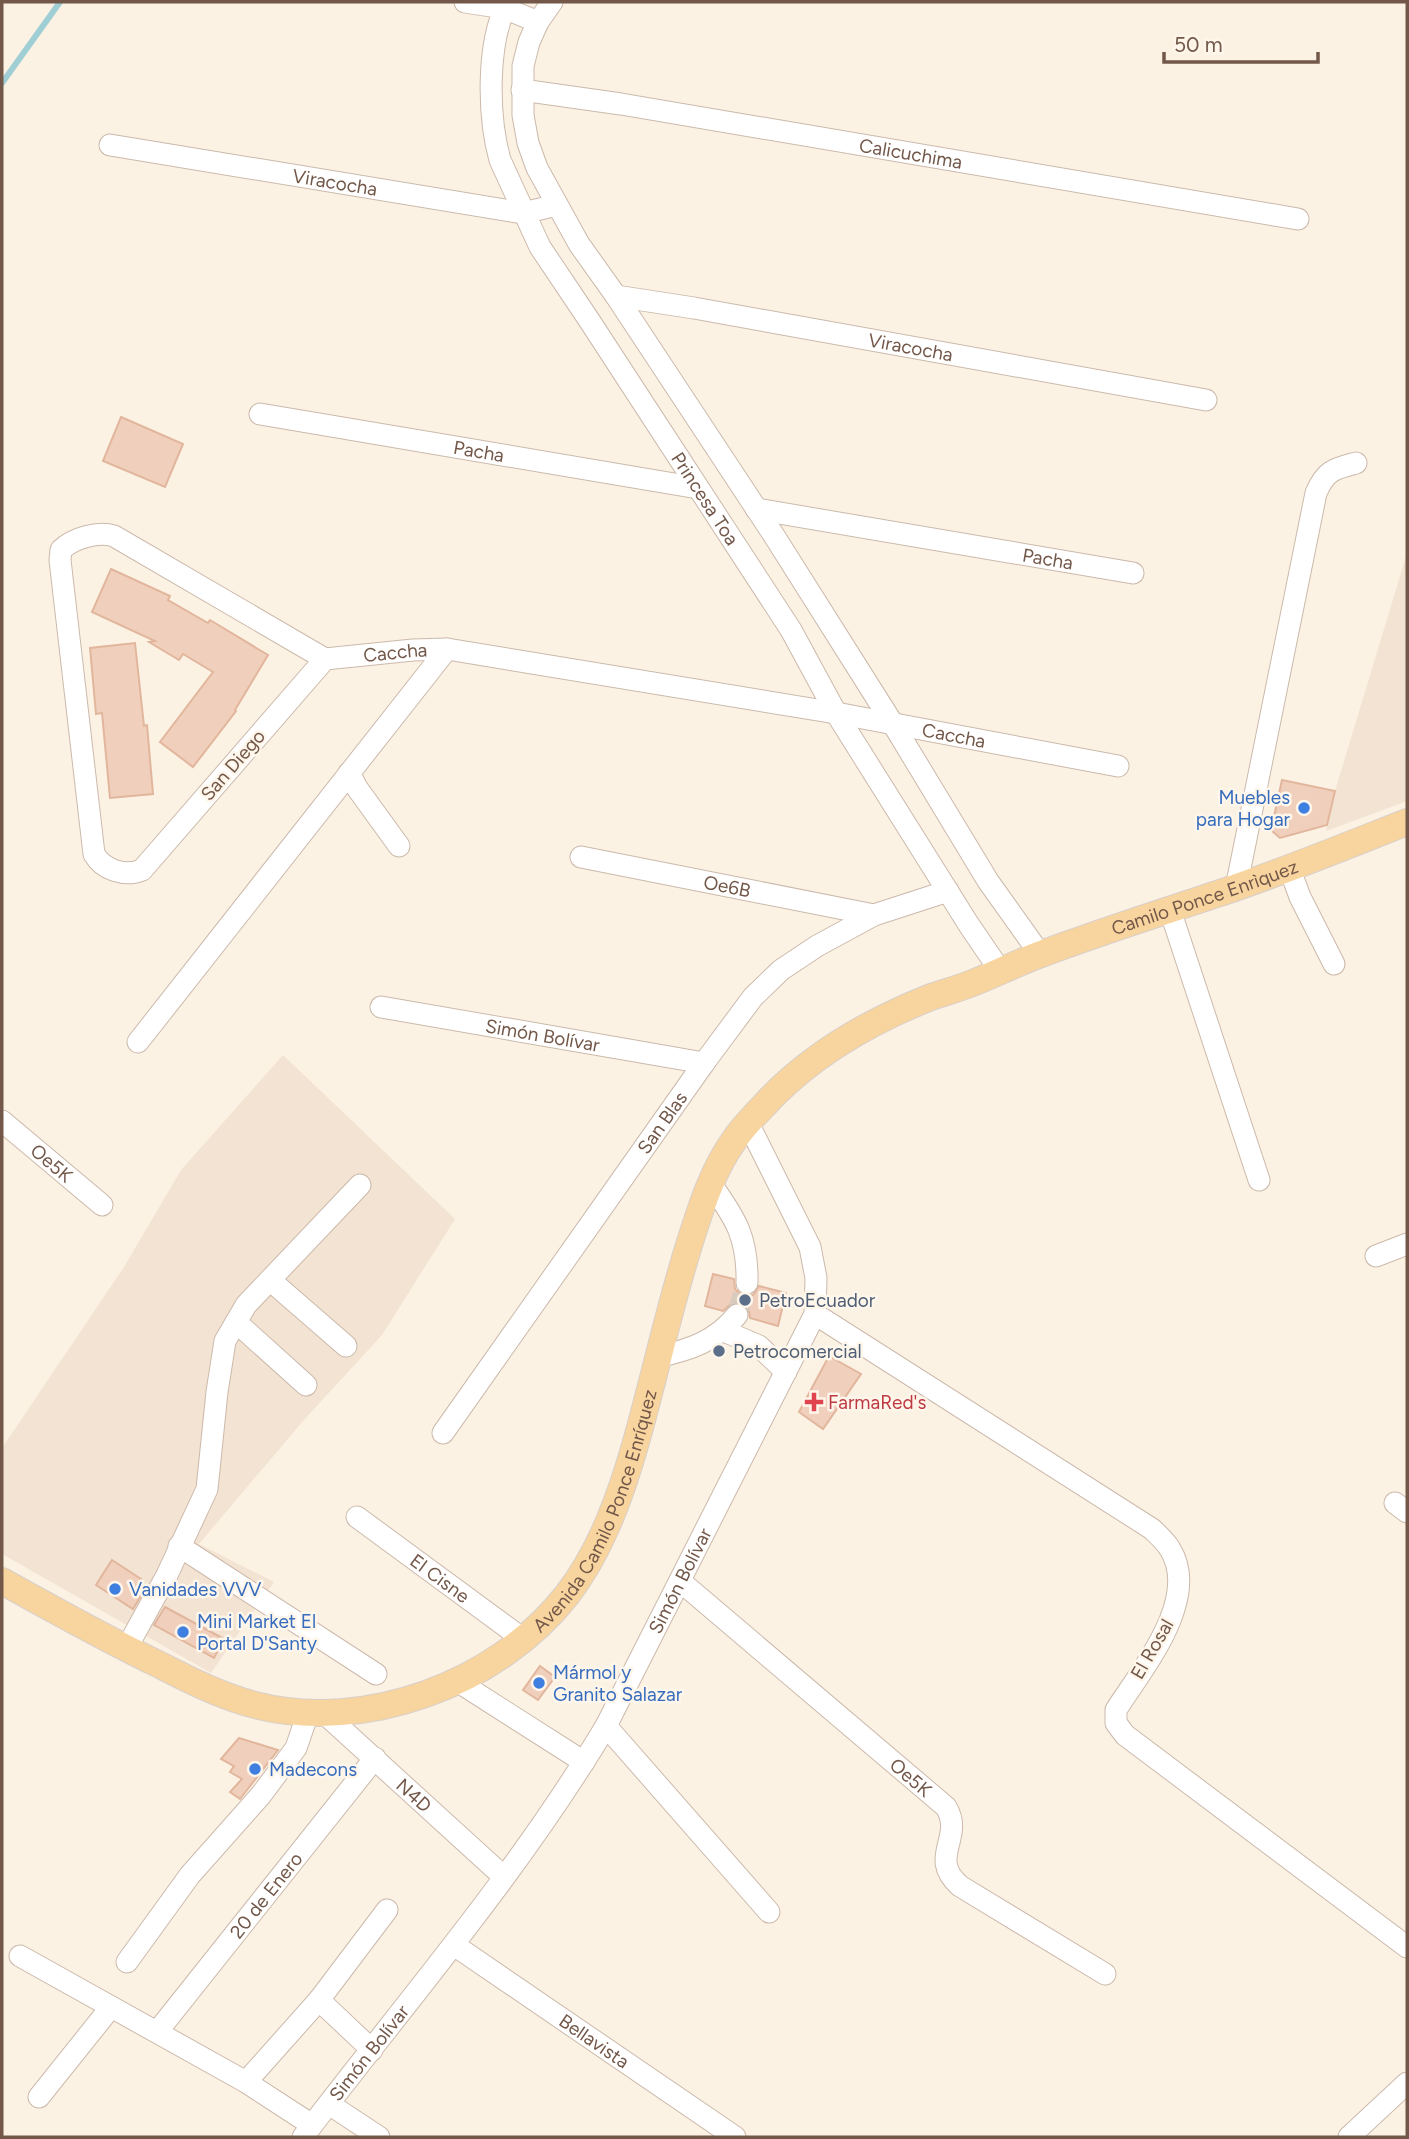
<svg xmlns="http://www.w3.org/2000/svg" width="1409" height="2139" font-family="Figtree,sans-serif">
<rect width="100%" height="100%" fill="#fbf2e4"/>
<g fill="#f3e3d2">
<path d="M 1407,553 L 1407,801 L 1326,831 L 1335,791 Z"/>
<path d="M 283,1055 L 455,1219 L 382,1335 L 303,1421 L 199,1544 L 274,1582 L 211,1673 L 2,1554 L 2,1448 L 124,1267 L 181,1170 Z"/>
</g>
<g fill="none" stroke-linecap="round" stroke-linejoin="round">
<path stroke="#a0ced5" stroke-width="6" d="M 2,83 L 60,2"/>
</g>
<g fill="#f0d0bc" stroke="#e2b69d" stroke-width="2">
<path d="M 121,417 L 183,444 L 165,487 L 103,461 Z"/>
<path d="M 111,569 L 170,596 L 168,600 L 208,623 L 210,620 L 268,655 L 235,710 L 236,711 L 193,767 L 160,742 L 213,672 L 183,654 L 179,660 L 149,642 L 155,641 L 92,612 Z"/>
<path d="M 135,643 L 144,726 L 147,725 L 153,794 L 110,798 L 102,713 L 96,714 L 90,648 Z"/>
<path d="M 1282,780 L 1335,791 L 1327,825 L 1280,838 L 1271,830 Z"/>
<path d="M 713,1274 L 734,1279 L 735,1289 L 741,1295 L 753,1295 L 759,1286 L 786,1293 L 778,1326 L 750,1318 L 749,1310 L 740,1302 L 732,1303 L 723,1311 L 705,1306 Z"/>
<path d="M 829,1356 L 861,1374 L 823,1429 L 799,1412 Z"/>
<path d="M 112,1560 L 141,1579 L 134,1590 L 142,1594 L 133,1609 L 96,1585 Z"/>
<path d="M 165,1607 L 224,1639 L 214,1658 L 154,1625 Z"/>
<path d="M 540,1666 L 555,1677 L 538,1700 L 523,1690 Z"/>
<path d="M 239,1738 L 278,1750 L 240,1799 L 230,1792 L 242,1779 L 230,1772 L 234,1766 L 221,1759 Z"/>
</g>
<g fill="none" stroke-linecap="round" stroke-linejoin="round">
<path stroke="#d9ccbe" stroke-width="21" stroke-dasharray="21 10" stroke-linecap="butt" d="M 737,1315 L 747,1283"/>
<defs>
<g id="minor">
<path d="M 465,2 L 504,8 L 538,22"/>
<path id="s1" d="M 508,2 C 486,42 488,117 500,160 L 540,247 L 589,320 L 791,630 L 836,713 L 969,925 L 1001,972"/>
<path d="M 552,2 L 538,22 L 529,42 L 523,66 L 523,115 L 528,143 L 537,168 L 579,244 L 616,296 L 773,534 L 893,724 L 988,881 L 1040,954"/>
<path id="s2" d="M 522,90 L 621,104 L 1298,219"/>
<path id="s3" d="M 110,145 L 523,213 L 557,205"/>
<path id="s4" d="M 616,296 L 694,308 L 1206,400"/>
<path id="s5" d="M 260,414 L 698,488"/>
<path id="s6" d="M 756,509 L 1133,573"/>
<path id="s7" d="M 325,659 L 142,870 C 125,877 103,870 94,854 L 60,560 L 61,550 C 73,538 98,531 114,536 L 325,659 L 413,650 L 447,649 L 836,713 L 1118,766"/>
<path d="M 349,773 L 357,788 L 399,846"/>
<path id="s8" d="M 581,857 L 874,915"/>
<path d="M 1289,867 L 1300,897 L 1334,964"/>
<path d="M 1236,888 L 1316,493 C 1326,470 1334,469 1356,463"/>
<path d="M 1170,910 L 1259,1180"/>
<path id="s9" d="M 381,1007 L 704,1063"/>
<path d="M 138,1042 L 447,649"/>
<path id="s10" d="M 2,1121 L 102,1205"/>
<path d="M 711,1184 C 736,1219 748,1238 747,1283"/>
<path d="M 1376,1256 L 1407,1244"/>
<path d="M 270,1280 L 346,1346"/>
<path d="M 815,1314 L 1152,1529 C 1158,1535 1166,1542 1170,1549 C 1201,1599 1142,1669 1116,1710 L 1116,1723 L 1125,1735 L 1407,1947"/>
<path d="M 236,1322 L 306,1385"/>
<path d="M 724,1331 L 759,1346 L 786,1372"/>
<path d="M 657,1357 C 690,1350 716,1341 737,1315"/>
<path id="s11" d="M 443,1433 L 704,1063 L 753,997 L 781,970 L 817,946 L 874,915 L 948,891"/>
<path d="M 1395,1503 L 1407,1512"/>
<path id="s12" d="M 357,1517 L 523,1639"/>
<path d="M 179,1546 L 376,1674"/>
<path id="s13" d="M 680,1581 L 946,1807 C 965,1838 927,1857 960,1886 L 1105,1974"/>
<path d="M 126,1649 L 167,1575 L 207,1489 L 217,1392 L 225,1341 L 246,1305 L 360,1185"/>
<path d="M 457,1681 L 584,1762"/>
<path id="s14" d="M 324,1713 L 504,1877"/>
<path d="M 606,1726 L 769,1912"/>
<path id="s15" d="M 454,1945 L 735,2137"/>
<path d="M 20,1956 L 246,2082 L 312,2125"/>
<path d="M 127,1962 L 190,1875 L 261,1795 L 296,1748 L 308,1713"/>
<path d="M 319,2000 L 372,2050"/>
<path id="s16" d="M 157,2032 L 375,1758"/>
<path d="M 246,2082 L 319,2000 L 387,1910"/>
<path d="M 39,2097 L 111,2007"/>
<path d="M 329,2104 L 379,2137"/>
<path id="s17" d="M 303,2137 C 406,2002 518,1873 606,1726 L 815,1314 L 816,1278 L 810,1247 L 748,1123"/>
<path d="M 1349,2137 L 1407,2083"/>
</g>
<g id="major">
<path id="s18" d="M 2,1581 C 54,1610 106,1639 160,1665 C 191,1681 221,1696 255,1705 C 365,1733 497,1684 567,1595 C 601,1551 621,1495 636,1442 C 655,1375 669,1308 690,1242 C 701,1207 713,1169 735,1139 C 745,1124 760,1110 772,1097 C 816,1052 873,1020 931,997 C 945,992 961,988 975,982 C 998,973 1021,961 1044,953 C 1103,931 1163,912 1223,892 C 1285,871 1346,846 1407,822"/>
</g>
</defs>
<use href="#minor" stroke="#ccb9ab" stroke-width="23"/>
<use href="#major" stroke="#d8d0cc" stroke-width="28"/>
<use href="#minor" stroke="#fff" stroke-width="21"/>
<use href="#major" stroke="#f8d49e" stroke-width="26"/>
</g>
<g fill="#3f7fe0" stroke="#fef6ea" stroke-width="2.5">
<circle cx="1304" cy="808" r="7"/>
<circle cx="115" cy="1589" r="7"/>
<circle cx="183" cy="1632" r="7"/>
<circle cx="539" cy="1683" r="7"/>
<circle cx="255" cy="1769" r="7"/>
</g>
<g fill="#5c6f8a" stroke="#fef6ea" stroke-width="2.5">
<circle cx="745" cy="1300" r="7"/>
<circle cx="719" cy="1351" r="7"/>
</g>
<path fill="#e0444e" stroke="#fef6ea" stroke-width="2.5" d="M810.5 1391.5h7v7h7v7h-7v7h-7v-7h-7v-7h7z"/>
<g text-anchor="middle" dominant-baseline="central" stroke-width="5" stroke-linejoin="round" paint-order="stroke">
<g font-size="19" fill="#73584a" stroke="#fef6ea">
<text stroke="none"><textPath href="#s2" startOffset="394">Calicuchima</textPath></text>
<text stroke="none"><textPath href="#s3" startOffset="228">Viracocha</textPath></text>
<text stroke="none"><textPath href="#s4" startOffset="299">Viracocha</textPath></text>
<text stroke="none"><textPath href="#s5" startOffset="222">Pacha</textPath></text>
<text stroke="none"><textPath href="#s1" startOffset="558">Princesa Toa</textPath></text>
<text stroke="none"><textPath href="#s6" startOffset="296">Pacha</textPath></text>
<text stroke="none"><textPath href="#s7" startOffset="1012">Caccha</textPath></text>
<text stroke="none"><textPath href="#s7" startOffset="1578">Caccha</textPath></text>
<text transform="translate(233 765) rotate(-49)">San Diego</text>
<text stroke="none"><textPath href="#s8" startOffset="149">Oe6B</textPath></text>
<text stroke="none"><textPath href="#s18" startOffset="1656">Camilo Ponce Enrìquez</textPath></text>
<text stroke="none"><textPath href="#s9" startOffset="164">Simón Bolívar</textPath></text>
<text stroke="none"><textPath href="#s11" startOffset="380">San Blas</textPath></text>
<text stroke="none"><textPath href="#s10" startOffset="65">Oe5K</textPath></text>
<text stroke="none"><textPath href="#s18" startOffset="719">Avenida Camilo Ponce Enríquez</textPath></text>
<text stroke="none"><textPath href="#s12" startOffset="103">El Cisne</textPath></text>
<text stroke="none"><textPath href="#s17" startOffset="674">Simón Bolívar</textPath></text>
<text transform="translate(1152 1649) rotate(-60)">El Rosal</text>
<text stroke="none"><textPath href="#s13" startOffset="303">Oe5K</textPath></text>
<text stroke="none"><textPath href="#s14" startOffset="122">N4D</textPath></text>
<text stroke="none"><textPath href="#s16" startOffset="175">20 de Enero</textPath></text>
<text stroke="none"><textPath href="#s15" startOffset="170">Bellavista</textPath></text>
<text stroke="none"><textPath href="#s17" startOffset="107">Simón Bolívar</textPath></text>
</g>
<g font-size="19" fill="#366cbe" stroke="#fef6ea" text-anchor="start">
<text x="1290" y="797" text-anchor="end">Muebles<tspan x="1290" dy="22">para Hogar</tspan></text>
<text x="129" y="1589">Vanidades VVV</text>
<text x="197" y="1621">Mini Market El<tspan x="197" dy="22">Portal D'Santy</tspan></text>
<text x="553" y="1672">Mármol y<tspan x="553" dy="22">Granito Salazar</tspan></text>
<text x="269" y="1769">Madecons</text>
</g>
<g font-size="19" fill="#4e5e75" stroke="#fef6ea" text-anchor="start">
<text x="759" y="1300">PetroEcuador</text>
<text x="733" y="1351">Petrocomercial</text>
</g>
<g font-size="19" fill="#be3a42" stroke="#fef6ea" text-anchor="start">
<text x="828" y="1402">FarmaRed's</text>
</g>
</g>
<rect width="1409" height="2139" fill="none" stroke="#73584a" stroke-width="7"/>
<path d="M1164 52v10h154v-10" fill="none" stroke="#73584a" stroke-width="3.5"/>
<text x="1174" y="52" font-size="21" fill="#73584a" stroke="#fef6ea" stroke-width="5" paint-order="stroke">50 m</text>
</svg>
